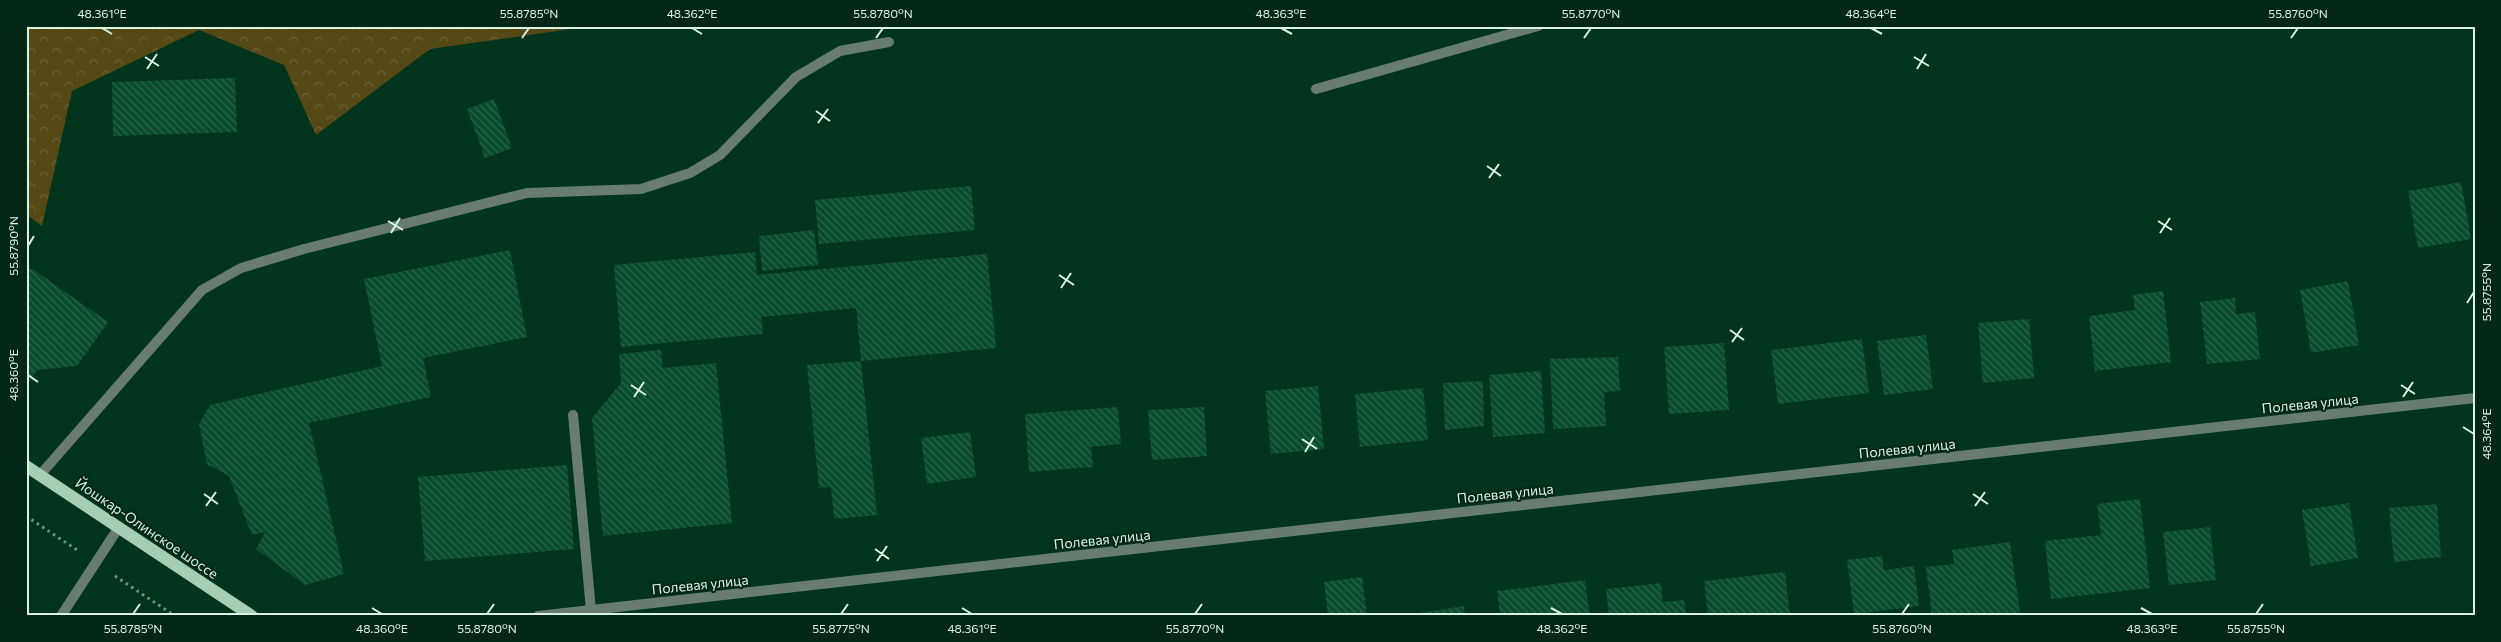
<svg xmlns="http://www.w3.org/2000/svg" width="2501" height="642" font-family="Commissioner,sans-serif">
<defs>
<pattern id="forest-crowns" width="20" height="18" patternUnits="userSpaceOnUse" patternTransform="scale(1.25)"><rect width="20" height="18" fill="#544814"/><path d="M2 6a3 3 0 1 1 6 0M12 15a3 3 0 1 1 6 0" fill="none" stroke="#6c6336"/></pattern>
<pattern id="building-back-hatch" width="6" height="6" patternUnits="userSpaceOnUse" patternTransform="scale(1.25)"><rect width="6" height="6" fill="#084c2c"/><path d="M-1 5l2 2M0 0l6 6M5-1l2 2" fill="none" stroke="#2b664a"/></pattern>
</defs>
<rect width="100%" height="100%" fill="#01341c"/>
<path fill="url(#forest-crowns)" d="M 26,26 L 573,26 L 571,29 L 430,49 L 316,135 L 284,65 L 199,30 L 72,91 L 42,226 L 26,214 Z"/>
<g fill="url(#building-back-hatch)">
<path d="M 235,78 L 237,132 L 113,136 L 112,82 Z"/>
<path d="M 494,99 L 512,148 L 485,158 L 467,109 Z"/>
<path d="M 2461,182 L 2471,239 L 2418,248 L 2408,191 Z"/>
<path d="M 971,186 L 975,230 L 819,244 L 815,200 Z"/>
<path d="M 814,230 L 818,265 L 762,271 L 759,236 Z"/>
<path d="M 510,250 L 527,337 L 423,358 L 431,397 L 309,423 L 344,574 L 305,585 L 256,549 L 265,532 L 252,535 L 229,476 L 207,464 L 199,424 L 210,405 L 382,366 L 364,279 Z"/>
<path d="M 755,252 L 757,275 L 987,254 L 996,348 L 861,361 L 856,308 L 761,317 L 763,334 L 621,347 L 614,265 Z"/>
<path d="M 26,268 L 34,270 L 108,322 L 77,366 L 37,370 L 28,383 Z"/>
<path d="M 2348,281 L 2359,345 L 2311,353 L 2300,290 Z"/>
<path d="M 2163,291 L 2171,362 L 2095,371 L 2089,316 L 2135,310 L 2133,295 Z"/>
<path d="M 2235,298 L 2236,314 L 2255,312 L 2260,359 L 2207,364 L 2200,302 Z"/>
<path d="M 2029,319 L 2034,378 L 1983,383 L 1978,323 Z"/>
<path d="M 1926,335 L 1933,389 L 1884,395 L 1877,341 Z"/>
<path d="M 1862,339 L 1869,393 L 1778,404 L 1771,350 Z"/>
<path d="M 1724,343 L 1729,410 L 1669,414 L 1664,347 Z"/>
<path d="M 661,350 L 663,368 L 716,363 L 732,523 L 603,536 L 592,418 L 621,383 L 619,354 Z"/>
<path d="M 1618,357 L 1620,391 L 1604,392 L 1606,426 L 1553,429 L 1550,359 Z"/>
<path d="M 861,361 L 877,515 L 834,519 L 831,487 L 819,488 L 807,365 Z"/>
<path d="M 1541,371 L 1545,433 L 1493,437 L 1489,375 Z"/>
<path d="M 1483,381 L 1484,426 L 1445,430 L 1443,383 Z"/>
<path d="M 1318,386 L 1324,449 L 1271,454 L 1265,391 Z"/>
<path d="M 1423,388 L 1428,440 L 1360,447 L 1355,394 Z"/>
<path d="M 1118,407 L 1121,444 L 1091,447 L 1093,467 L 1029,472 L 1025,414 Z"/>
<path d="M 1204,407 L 1207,456 L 1152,460 L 1148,410 Z"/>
<path d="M 970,432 L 976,477 L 927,484 L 921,438 Z"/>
<path d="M 567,465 L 574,549 L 425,561 L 418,477 Z"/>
<path d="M 2140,499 L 2150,588 L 2051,599 L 2045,541 L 2101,535 L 2097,504 Z"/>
<path d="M 2349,503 L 2358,558 L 2311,566 L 2302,510 Z"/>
<path d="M 2437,504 L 2441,557 L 2394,562 L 2389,508 Z"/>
<path d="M 2210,527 L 2216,580 L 2169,585 L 2163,532 Z"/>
<path d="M 2010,542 L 2020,613 L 1997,616 L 1932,616 L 1926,567 L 1954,564 L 1952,550 Z"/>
<path d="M 1882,556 L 1884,570 L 1914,566 L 1919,606 L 1854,614 L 1847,560 Z"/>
<path d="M 1785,572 L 1790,616 L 1708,616 L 1704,581 Z"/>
<path d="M 1362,577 L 1367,616 L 1328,616 L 1324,582 Z"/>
<path d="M 1585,580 L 1590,616 L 1500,616 L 1497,591 Z"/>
<path d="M 1661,583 L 1663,602 L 1684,600 L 1686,616 L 1609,616 L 1606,589 Z"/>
<path d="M 1464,606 L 1465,616 L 1407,616 L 1407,615 Z"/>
</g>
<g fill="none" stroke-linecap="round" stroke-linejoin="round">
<g stroke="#6f9581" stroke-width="3" stroke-dasharray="2.5 4" stroke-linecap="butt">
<path d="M 26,516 L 77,550"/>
<path d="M 115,576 L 175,616"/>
</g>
<g stroke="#687c6f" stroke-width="10">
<path d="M 1316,89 L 1538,26"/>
<path d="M 573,415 L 591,610"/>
<path d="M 40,475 L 202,290 L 241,268 L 304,249 L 527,193 L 641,189 L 690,173 L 720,155 L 796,77 L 840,51 L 889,42"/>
<path d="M 61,616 L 119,527"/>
</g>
<path stroke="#687c6f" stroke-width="10" d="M 538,616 L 2475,398"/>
<path stroke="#a5ceb3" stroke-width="12" d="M 26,466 L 252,616"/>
</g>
<path fill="none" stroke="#d9f2e1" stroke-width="2" d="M 102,28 L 112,34M 692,28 L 702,34M 1281,28 L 1292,34M 1871,28 L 1882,34M 522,38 L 529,28M 876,38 L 883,28M 1584,38 L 1591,28M 2291,38 L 2298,28M 145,57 L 159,66M 1914,57 L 1929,66M 147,69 L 157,54M 1917,69 L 1926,54M 816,111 L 830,121M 818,123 L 828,109M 1487,166 L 1501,176M 1489,178 L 1499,164M 388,221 L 403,230M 2158,221 L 2172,230M 391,233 L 400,218M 2160,233 L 2170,218M 28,246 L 34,236M 1059,275 L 1074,285M 1061,288 L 1071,273M 2467,303 L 2474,292M 1730,330 L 1744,340M 1732,342 L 1742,328M 28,375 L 38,382M 631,385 L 646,395M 2401,385 L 2415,394M 634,397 L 644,382M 2403,397 L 2413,382M 2463,427 L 2474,434M 1302,439 L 1317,449M 1305,452 L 1314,437M 204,494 L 218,504M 1973,494 L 1988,504M 206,506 L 216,492M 1975,506 L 1985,492M 875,549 L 889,559M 877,561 L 887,546M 372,608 L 382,614M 962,608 L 972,614M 1551,608 L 1562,614M 2141,608 L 2152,614M 133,614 L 140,604M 487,614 L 494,604M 841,614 L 848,604M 1195,614 L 1202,604M 1902,614 L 1909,604M 2256,614 L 2263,604"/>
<g text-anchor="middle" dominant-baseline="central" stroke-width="4" stroke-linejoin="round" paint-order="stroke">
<g font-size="14" fill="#d9f2e1" stroke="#042815">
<text transform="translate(2310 403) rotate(-6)">Полевая улица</text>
<text transform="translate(1907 448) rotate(-6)">Полевая улица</text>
<text transform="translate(1505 493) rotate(-6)">Полевая улица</text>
<text transform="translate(147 528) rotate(34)">Йошкар-Олинское шоссе</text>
<text transform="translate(1102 539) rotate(-6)">Полевая улица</text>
<text transform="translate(700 584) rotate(-6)">Полевая улица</text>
</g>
</g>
<rect width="2501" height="642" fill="none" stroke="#042815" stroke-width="55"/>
<rect x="28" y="28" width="2446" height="586" fill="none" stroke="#d9f2e1" stroke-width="2"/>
<g font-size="12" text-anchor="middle" fill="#d9f2e1">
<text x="102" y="18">48.361°E</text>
<text x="529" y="18">55.8785°N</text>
<text x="692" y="18">48.362°E</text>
<text x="883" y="18">55.8780°N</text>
<text x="1281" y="18">48.363°E</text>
<text x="1591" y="18">55.8770°N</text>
<text x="1871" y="18">48.364°E</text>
<text x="2298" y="18">55.8760°N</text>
<text transform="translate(14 246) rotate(-90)" y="4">55.8790°N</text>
<text transform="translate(2487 292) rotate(-90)" y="4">55.8755°N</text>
<text transform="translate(14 375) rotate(-90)" y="4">48.360°E</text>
<text transform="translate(2487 434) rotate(-90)" y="4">48.364°E</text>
<text x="133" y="633">55.8785°N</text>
<text x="382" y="633">48.360°E</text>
<text x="487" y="633">55.8780°N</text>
<text x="841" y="633">55.8775°N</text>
<text x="972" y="633">48.361°E</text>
<text x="1195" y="633">55.8770°N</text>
<text x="1562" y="633">48.362°E</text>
<text x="1902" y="633">55.8760°N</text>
<text x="2152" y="633">48.363°E</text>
<text x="2256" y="633">55.8755°N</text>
</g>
</svg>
